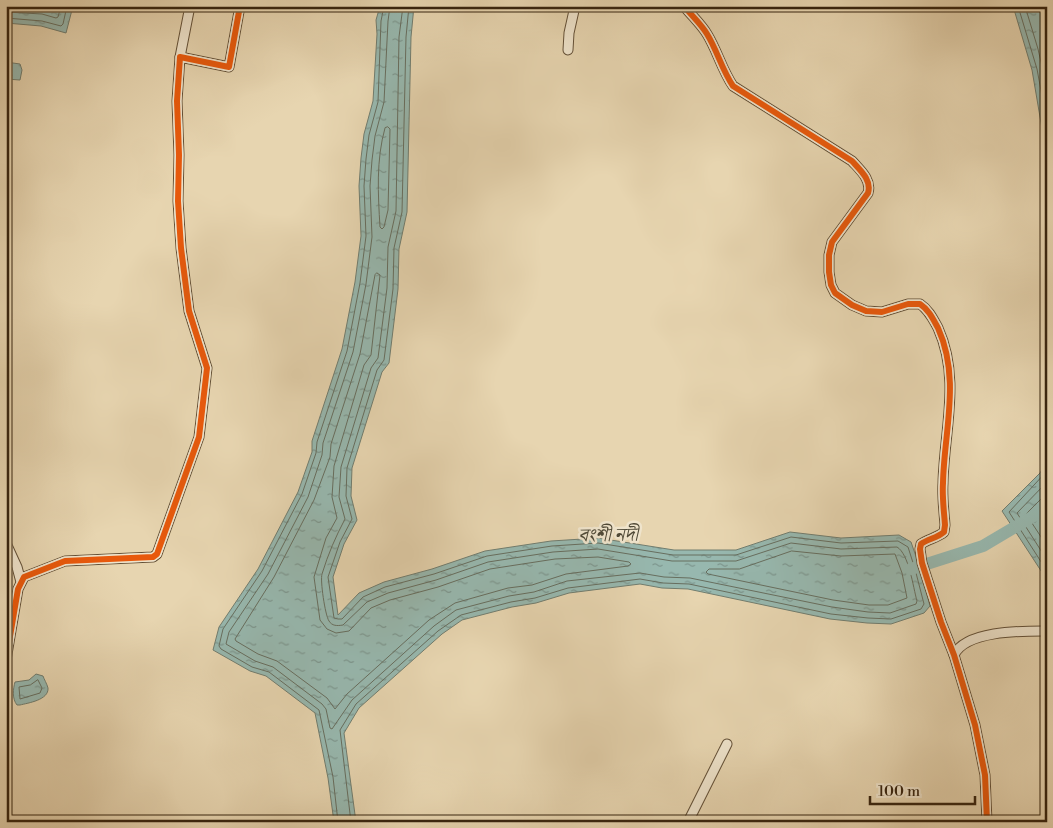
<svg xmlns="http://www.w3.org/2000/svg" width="1053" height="828" font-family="'Libre Bodoni','Noto Serif Bengali',serif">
<defs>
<pattern id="water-ripples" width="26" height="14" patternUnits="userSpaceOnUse" patternTransform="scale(1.25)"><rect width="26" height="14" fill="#97b8af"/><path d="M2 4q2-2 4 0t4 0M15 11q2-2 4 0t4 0" fill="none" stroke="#7c958d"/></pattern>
</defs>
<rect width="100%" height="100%" fill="#e7d5b0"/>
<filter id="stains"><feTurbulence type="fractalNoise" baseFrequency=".004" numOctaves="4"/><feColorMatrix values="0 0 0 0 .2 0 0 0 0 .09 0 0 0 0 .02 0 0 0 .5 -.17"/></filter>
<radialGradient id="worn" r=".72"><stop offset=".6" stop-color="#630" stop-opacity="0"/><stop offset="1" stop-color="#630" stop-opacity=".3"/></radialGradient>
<g fill="url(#water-ripples)" stroke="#717d6f">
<path d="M 6,6 L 73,6 L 66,33 L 41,26 L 6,23 Z"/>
<path d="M 380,6 L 414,6 L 411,37 L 407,212 L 399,249 L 398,289 L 389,363 L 382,372 L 352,468 L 351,496 L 357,520 L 344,544 L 333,577 L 338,615 L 359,593 L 384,582 L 432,569 L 485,551 L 551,541 L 598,538 L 674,550 L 736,550 L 790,532 L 841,538 L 899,535 L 911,542 L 920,568 L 930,606 L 924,613 L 891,624 L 867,623 L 830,619 L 688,589 L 662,588 L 640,584 L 569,593 L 536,603 L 512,607 L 462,620 L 442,634 L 359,708 L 344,733 L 356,822 L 334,822 L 328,778 L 315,713 L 266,676 L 250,671 L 213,650 L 219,627 L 258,569 L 298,492 L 312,452 L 312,441 L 342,349 L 355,282 L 361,236 L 359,186 L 361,158 L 364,134 L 373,101 L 377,34 L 376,20 Z"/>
<path d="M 1013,6 L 1047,6 L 1047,158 L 1032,70 Z"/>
<path d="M 6,62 L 20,64 L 22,70 L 20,80 L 6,79 Z"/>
<path d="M 1047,461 L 1047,580 L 1002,511 L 1040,473 Z"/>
<path d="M 36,674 L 43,676 C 44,679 47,684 48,688 C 49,700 28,703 20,705 L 17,705 C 12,699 13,689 15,682 L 29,680 Z"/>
</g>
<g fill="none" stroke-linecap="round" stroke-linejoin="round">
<g stroke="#676e5f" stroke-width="1">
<path d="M 390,6 L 388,21 L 384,102 L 375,136 L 372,160 L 370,186 L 372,237 L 366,284 L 353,352 L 323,443 L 322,455 L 308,497 L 268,574 L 229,632 L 226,644 L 255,661 L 273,667 L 322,704 L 326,709 L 330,728 L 332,729 L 352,700 L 434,626 L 456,610 L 509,596 L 534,592 L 567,581 L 640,573 L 664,577 L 690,578 L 832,607 L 868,612 L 890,613 L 916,604 L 917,601 C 913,587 909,554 897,547 L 841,549 L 791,543 L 736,561 L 672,561 L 598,549 L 553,552 L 488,562 L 436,580 L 388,593 L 367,602 L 343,625 C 337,626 332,626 329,621 C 325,615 320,580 322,574 C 328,554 336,536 345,519 L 339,497 L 341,467 L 371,368 L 378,358 L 387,288 L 388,247 L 396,211 L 399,37 L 403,6"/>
<path d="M 1018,6 L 1037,69 L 1047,123"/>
<path d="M 1025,6 L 1038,49 L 1047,88"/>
<path d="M 6,12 L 42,14 L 56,18 L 58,17 L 61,6"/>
<path d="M 6,18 L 42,21 L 61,26 L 63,24 L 67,6"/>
<path d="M 388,127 L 390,129 L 388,210 L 384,227 L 382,229 L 380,227 C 378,194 376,160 385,128 Z"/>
<path d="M 377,273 L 380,275 L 371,355 L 364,365 L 334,466 L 332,497 L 337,518 L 326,538 L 314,577 L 320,620 L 327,629 L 336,633 L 349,631 L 371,608 L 390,600 L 438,587 L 490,569 L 555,559 L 598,557 L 629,562 L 631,564 L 628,566 L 566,574 L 532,585 L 508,588 L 455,603 L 429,620 L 347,694 L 335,709 L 327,698 L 277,661 L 258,654 L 236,641 L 235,639 L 274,577 L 314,500 L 330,457 L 331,444 L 360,354 L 375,275 Z"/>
<path d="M 1047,471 L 1009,512 L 1047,571"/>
<path d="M 1047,482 L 1017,513 L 1047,560"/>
<path d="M 1047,493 L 1026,514 L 1047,546"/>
<path d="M 792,551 L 841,556 L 895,554 L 902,573 L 907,598 L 888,605 L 869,605 L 833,600 L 708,574 L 706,572 L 709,569 L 739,569 Z"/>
<path d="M 38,680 L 42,688 L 40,693 L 20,699 L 19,687 L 30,685 Z"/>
<path d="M 338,822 L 333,777 L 319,710 L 269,672 L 252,667 L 221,649 L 219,646 L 223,629 L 262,571 L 302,494 L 316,453 L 317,442 L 347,351 L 360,283 L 366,236 L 364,186 L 366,159 L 369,135 L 378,102 L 381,21 L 384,6"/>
<path d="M 351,822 L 340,730 L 356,704 L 438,631 L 461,615 L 511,602 L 535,598 L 568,588 L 640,579 L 663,583 L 689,584 L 831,614 L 868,618 L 891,619 L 921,609 L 924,604 L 915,569 L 908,547 L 898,541 L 841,543 L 791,537 L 736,555 L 673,555 L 598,543 L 552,546 L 487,556 L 434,574 L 385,587 L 363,597 L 342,619 L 338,619 L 334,618 L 328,577 L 340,542 L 352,519 L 346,496 L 347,468 L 377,370 L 384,360 L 393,289 L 394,248 L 402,212 L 406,37 L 409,6"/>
</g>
<path stroke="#97b8af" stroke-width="12" d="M 911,569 L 983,546 L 1047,508"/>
<defs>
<g id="minor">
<path d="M 684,6 C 691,15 701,24 707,34 C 717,50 722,70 733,86 L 852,161 C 860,170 872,180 868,193 L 832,242 L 829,255 L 829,272 L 831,285 L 835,293 L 852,305 L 866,311 L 882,312 L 908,304 L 920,304 C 929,310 933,319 938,328 C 961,379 944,431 943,483 C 942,497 944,511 945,525 L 944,532 C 937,538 928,539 921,544 L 920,549 L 922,563 L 941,622 L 954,655 L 975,725 L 985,775 L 987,822"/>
<path d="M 568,50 L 569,33 L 575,6"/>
<path d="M 180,57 L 190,6"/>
<path d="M 6,543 L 17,567 L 21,582"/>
<path d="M 954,655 C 966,630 1023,631 1047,631"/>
<path d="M 6,660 L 18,589 L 24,577 L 65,561 L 153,557 L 157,554 L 199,437 L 207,368 L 189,311 L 181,248 L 178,201 L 179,155 L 177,101 L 180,57 L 229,67 L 240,6"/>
<path d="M 688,822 L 727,744"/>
</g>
</defs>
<use href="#minor" stroke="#635037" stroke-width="11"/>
<use href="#minor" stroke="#efe4cc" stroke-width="9"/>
<defs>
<g id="cycleway">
<path d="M 684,6 C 691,15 701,24 707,34 C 717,50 722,70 733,86 L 852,161 C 860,170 872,180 868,193 L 832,242 L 829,255 L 829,272 L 831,285 L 835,293 L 852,305 L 866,311 L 882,312 L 908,304 L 920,304 C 929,310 933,319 938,328 C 961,379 944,431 943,483 C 942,497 944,511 945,525 L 944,532 C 937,538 928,539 921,544 L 920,549 L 922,563 L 941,622 L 954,655 L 975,725 L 985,775 L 987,822"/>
<path d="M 6,660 L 18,589 L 24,577 L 65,561 L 153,557 L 157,554 L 199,437 L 207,368 L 189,311 L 181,248 L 178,201 L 179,155 L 177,101 L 180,57 L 229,67 L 240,6"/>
</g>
</defs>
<use href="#cycleway" stroke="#efe4cc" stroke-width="9"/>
<use href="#cycleway" stroke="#e8590c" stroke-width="6"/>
</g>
<g text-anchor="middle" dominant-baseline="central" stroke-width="5" stroke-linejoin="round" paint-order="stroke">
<g font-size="19" font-style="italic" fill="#4f4937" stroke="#efe4cc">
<text transform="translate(608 535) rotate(-1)">বংশী নদী</text>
</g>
</g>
<rect width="1053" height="828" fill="none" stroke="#e7d5b0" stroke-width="25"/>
<rect x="8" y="8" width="1038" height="813" fill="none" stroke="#37240f" stroke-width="2.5"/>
<rect x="12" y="12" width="1028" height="803" fill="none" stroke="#37240f"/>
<path d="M870 796v8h105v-8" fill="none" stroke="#37240f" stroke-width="2.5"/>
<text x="878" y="796" font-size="15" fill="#37240f" stroke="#efe4cc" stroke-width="4" paint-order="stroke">100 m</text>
<rect width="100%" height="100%" filter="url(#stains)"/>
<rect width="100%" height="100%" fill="url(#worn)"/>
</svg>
